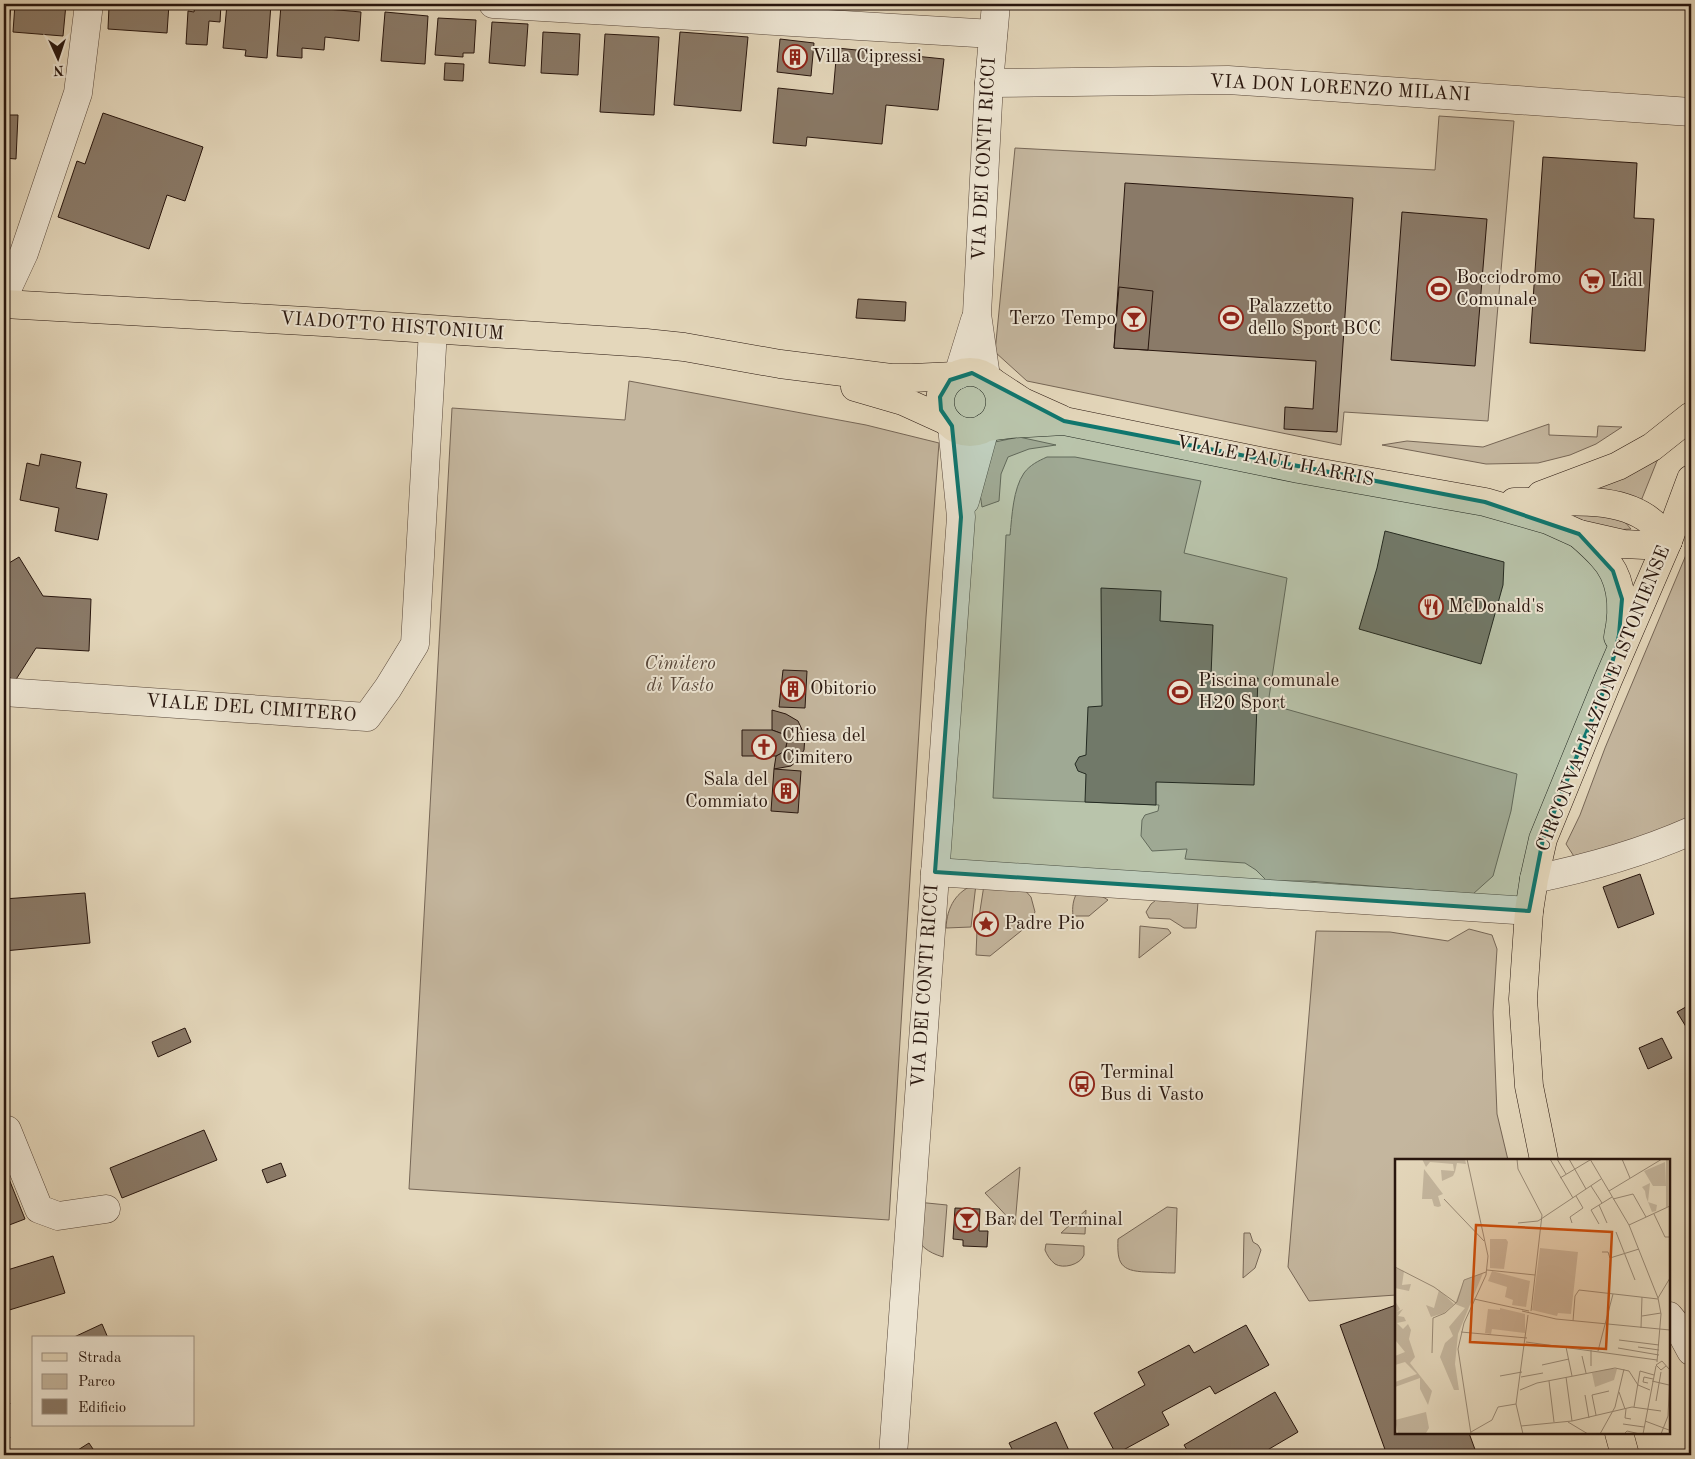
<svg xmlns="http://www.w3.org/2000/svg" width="1695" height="1459" font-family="'Old Standard TT',serif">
<rect width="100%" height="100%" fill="#e4d7bb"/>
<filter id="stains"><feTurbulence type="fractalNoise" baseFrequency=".004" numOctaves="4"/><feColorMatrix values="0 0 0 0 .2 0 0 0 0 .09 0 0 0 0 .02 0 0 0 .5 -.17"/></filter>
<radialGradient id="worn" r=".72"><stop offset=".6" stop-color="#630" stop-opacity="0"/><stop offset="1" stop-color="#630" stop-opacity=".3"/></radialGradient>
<g fill="#c4b69e" stroke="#766656">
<path d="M 1439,116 L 1514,121 L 1488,421 L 1344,412 L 1341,445 L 1027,381 L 995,352 L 1015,148 L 1435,170 Z"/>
<path d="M 629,381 L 866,425 L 939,443 L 926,617 L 889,1220 L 409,1189 L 452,408 L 625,420 Z"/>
<path d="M 1549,424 L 1549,435 L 1597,437 L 1598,426 L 1622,427 L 1596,444 L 1570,455 L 1538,463 L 1486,464 L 1382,445 L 1407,441 L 1483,447 Z"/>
<path d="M 1019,437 L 1056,445 L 1029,449 L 1008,457 L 1001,474 L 999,501 L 982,507 L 979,487 L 995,442 Z"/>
<path d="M 1663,446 L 1639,506 L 1587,491 Z"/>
<path d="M 1047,457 L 1075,457 L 1201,481 L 1184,553 L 1287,578 L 1268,704 L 1517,774 L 1511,811 L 1493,876 L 1473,894 L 1308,881 L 1267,881 L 1256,870 L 1245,863 L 1185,859 L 1187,849 L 1152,851 L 1141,836 L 1142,820 L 1145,815 L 1158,811 L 1159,805 L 993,798 L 1006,535 L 1010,535 C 1012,516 1013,489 1024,473 C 1030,465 1038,461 1047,457 Z"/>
<path d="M 1571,513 L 1597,514 L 1624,521 L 1631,529 L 1614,530 L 1566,518 Z"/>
<path d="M 1691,543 L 1691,821 L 1577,861 L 1566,844 L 1580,815 L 1605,748 Z"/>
<path d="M 976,884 L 971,927 L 946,928 C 947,907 956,891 976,884 Z"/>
<path d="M 984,885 L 1023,888 L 1031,897 L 1035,912 L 1026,927 L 990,956 L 976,955 L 977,930 Z"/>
<path d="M 1078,891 L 1095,892 L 1108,900 L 1089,916 L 1073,916 C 1072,907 1073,899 1078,891 Z"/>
<path d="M 1160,897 L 1198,902 L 1196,928 L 1184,928 L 1170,919 L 1149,918 L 1146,912 L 1151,904 Z"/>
<path d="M 1140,926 L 1168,929 L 1171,933 L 1139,958 Z"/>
<path d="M 1469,929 L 1492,935 L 1497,949 L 1493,1012 L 1497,1114 L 1508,1160 L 1396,1160 L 1396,1295 L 1309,1301 L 1288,1267 L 1316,931 L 1390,932 L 1448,941 Z"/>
<path d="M 1020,1167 L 1015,1225 L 985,1193 Z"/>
<path d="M 917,1202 L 947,1205 L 943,1257 C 910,1247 917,1231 917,1202 Z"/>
<path d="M 1167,1207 L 1177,1208 L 1175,1273 C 1165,1273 1155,1272 1146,1272 C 1120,1271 1117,1263 1118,1239 Z"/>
<path d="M 1086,1210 L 1085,1234 L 1061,1233 Z"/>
<path d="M 1244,1233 L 1250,1233 L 1253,1242 L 1258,1245 L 1261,1250 L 1255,1268 L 1243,1278 Z"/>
<path d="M 1046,1244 L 1084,1246 C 1084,1249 1084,1252 1084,1255 C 1080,1265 1063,1269 1055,1264 C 1050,1260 1047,1255 1045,1250 Z"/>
</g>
<g fill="#8a7a68" stroke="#28160e">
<path d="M 4,4 L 11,4 L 9,28 L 4,28 Z"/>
<path d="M 15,4 L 66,4 L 63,36 L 13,32 Z"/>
<path d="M 116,4 L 169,4 L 167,33 L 108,29 L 109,6 L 115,6 Z"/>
<path d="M 195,4 L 221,4 L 220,22 L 209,21 L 207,45 L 186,44 L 188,11 L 194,12 Z"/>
<path d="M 227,4 L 271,4 L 267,58 L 245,56 L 246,50 L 223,48 Z"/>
<path d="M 281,5 L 361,12 L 359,41 L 325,37 L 324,50 L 302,48 L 302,58 L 277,56 Z"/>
<path d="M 385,12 L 428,16 L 425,64 L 381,61 Z"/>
<path d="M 438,18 L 476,20 L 474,53 L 463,53 L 463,57 L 435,55 Z"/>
<path d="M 492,22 L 528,24 L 525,66 L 489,63 Z"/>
<path d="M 543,32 L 580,34 L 578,75 L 541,73 Z"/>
<path d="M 680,32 L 748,37 L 741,111 L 674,105 Z"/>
<path d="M 605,34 L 659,37 L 654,115 L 600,112 Z"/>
<path d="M 780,39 L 814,43 L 811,76 L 777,72 Z"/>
<path d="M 837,48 L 944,59 L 938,110 L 886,105 L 882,144 L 807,137 L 806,146 L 773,143 L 778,88 L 833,94 Z"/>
<path d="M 445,63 L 464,64 L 463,81 L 444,80 Z"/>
<path d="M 103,113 L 203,147 L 185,201 L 167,195 L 149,249 L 58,217 L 77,161 L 85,164 Z"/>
<path d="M 4,115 L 18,115 L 16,159 L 4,158 Z"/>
<path d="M 1543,157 L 1637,163 L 1634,218 L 1654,219 L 1645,351 L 1530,343 Z"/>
<path d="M 1125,183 L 1353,198 L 1337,432 L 1284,429 L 1285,407 L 1313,409 L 1316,361 L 1114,348 Z"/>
<path d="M 1402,212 L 1487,219 L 1475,366 L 1391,360 Z"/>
<path d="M 1119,287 L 1153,291 L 1148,350 L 1114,348 Z"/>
<path d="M 858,299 L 906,302 L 905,321 L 856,318 Z"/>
<path d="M 41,454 L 81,462 L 76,488 L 107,494 L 98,540 L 55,531 L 59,508 L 20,500 L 27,463 L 39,466 Z"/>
<path d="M 1385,531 L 1504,562 L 1503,585 L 1481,664 L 1359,629 L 1377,568 Z"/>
<path d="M 19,557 L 43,596 L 91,599 L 89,651 L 36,648 L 15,681 L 4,674 L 4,566 Z"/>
<path d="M 1101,588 L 1161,591 L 1160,621 L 1213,625 L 1211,676 L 1258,678 L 1254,785 L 1156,782 L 1156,805 L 1085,802 L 1086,774 L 1078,771 L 1075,764 L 1079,757 L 1086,755 L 1088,707 L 1102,706 Z"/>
<path d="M 783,670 L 807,671 L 805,708 L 779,707 Z"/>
<path d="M 772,710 L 786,714 L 798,721 L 805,736 L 804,750 L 798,760 L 791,766 L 774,769 L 776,756 L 785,751 L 787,742 L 783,734 L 772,730 Z"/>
<path d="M 742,730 L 772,730 L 783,734 L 787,742 L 785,751 L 776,756 L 742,756 Z"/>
<path d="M 774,769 L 801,771 L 798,813 L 771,811 Z"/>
<path d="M 1691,855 L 1691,872 L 1686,857 Z"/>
<path d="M 1640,874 L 1654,914 L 1618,928 L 1603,887 Z"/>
<path d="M 85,893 L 90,943 L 4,951 L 4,899 Z"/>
<path d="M 1691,1004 L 1691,1028 L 1688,1030 L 1677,1012 Z"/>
<path d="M 185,1028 L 191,1042 L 158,1057 L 152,1042 Z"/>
<path d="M 1662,1038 L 1672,1058 L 1648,1069 L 1639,1048 Z"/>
<path d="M 204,1130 L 217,1160 L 122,1198 L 110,1168 Z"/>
<path d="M 281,1163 L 286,1176 L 267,1183 L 262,1170 Z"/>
<path d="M 4,1169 L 5,1169 L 25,1219 L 4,1227 Z"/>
<path d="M 955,1208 L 980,1209 L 979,1231 L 988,1231 L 987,1247 L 963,1246 L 963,1240 L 953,1239 Z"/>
<path d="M 53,1256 L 65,1293 L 6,1311 L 4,1305 L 4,1271 Z"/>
<path d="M 1396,1305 L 1396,1433 L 1469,1433 L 1477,1455 L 1387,1455 L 1340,1325 Z"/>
<path d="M 102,1324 L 108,1338 L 72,1338 Z"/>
<path d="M 1246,1325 L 1269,1365 L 1215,1394 L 1210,1386 L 1162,1412 L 1169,1425 L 1116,1454 L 1094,1413 L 1145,1385 L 1138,1372 L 1189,1345 L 1194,1353 Z"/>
<path d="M 1275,1392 L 1298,1432 L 1259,1455 L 1190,1455 L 1184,1445 Z"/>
<path d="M 4,1393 L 10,1404 L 4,1408 Z"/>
<path d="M 1056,1422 L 1071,1455 L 1015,1455 L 1009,1443 Z"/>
<path d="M 4,1427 L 10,1438 L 4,1442 Z"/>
<path d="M 89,1443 L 97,1455 L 70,1455 Z"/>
</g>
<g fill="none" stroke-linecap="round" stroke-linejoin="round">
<defs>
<g id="minor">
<path d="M 493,4 L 993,34"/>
<path d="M 989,83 L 1228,80 L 1691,112"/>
<path d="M 4,296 L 24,253 L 78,93 L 89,4"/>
<path d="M 958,375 L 975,320"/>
<path d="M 986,377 L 977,314 L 989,83 L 996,4"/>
<path d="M 965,501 L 985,428"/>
<path d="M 4,692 L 367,717 L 388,688 L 415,644 L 433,330"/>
<path d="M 935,872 L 1529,911"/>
<path d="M 1534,879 C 1588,868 1641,853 1691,831"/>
<path d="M 4,1131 L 7,1130 L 39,1209 L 58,1216 L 106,1209"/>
<path d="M 1669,1316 L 1678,1327 L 1691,1351"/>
<path d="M 893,1455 L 961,517 L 952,426"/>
</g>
<g id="major">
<path d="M 4,304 L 323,322 L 646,343 L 684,347 L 780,364 L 891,378 L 912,378 L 955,376"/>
<circle cx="970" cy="402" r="30"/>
<path d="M 991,381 L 1023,402 L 1061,419"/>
<path d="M 855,387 L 903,401 L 947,421"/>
<path d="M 986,427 L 1010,424 L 1064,421 L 1299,469 L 1485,502 L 1548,520 L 1579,534 L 1623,544 L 1644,545 L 1668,541"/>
<path d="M 1541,495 L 1618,466 L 1652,447 L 1691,416"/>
<path d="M 1514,502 C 1558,503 1622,492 1656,526 C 1661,531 1664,536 1668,541"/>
<path d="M 1579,534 C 1587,541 1595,548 1602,556 C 1623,578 1624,609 1618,637"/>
<path d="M 1544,1160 L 1529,1086 L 1523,999 L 1529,911 L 1534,879 L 1543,839 L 1608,680 L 1668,541 L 1691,479"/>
<path d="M 1619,1433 L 1625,1455"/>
</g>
</defs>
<use href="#minor" stroke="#574639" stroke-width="29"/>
<use href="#major" stroke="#28160e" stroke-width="29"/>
<use href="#minor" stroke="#ede5d3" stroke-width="28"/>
<use href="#major" stroke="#e4d7bb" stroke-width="28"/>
</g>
<path fill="#0f766e" fill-opacity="0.2" stroke="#0f766e" stroke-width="4" stroke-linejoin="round" d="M 972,373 L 1064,421 L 1485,502 L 1579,534 L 1613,571 L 1622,599 L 1619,635 L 1608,680 L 1543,839 L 1529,911 L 935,872 L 961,517 L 952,426 L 941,410 L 940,397 L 950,380 Z"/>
<defs>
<symbol id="building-ring" viewBox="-11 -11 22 22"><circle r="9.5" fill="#ede5d3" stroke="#8f2418" stroke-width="1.5"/><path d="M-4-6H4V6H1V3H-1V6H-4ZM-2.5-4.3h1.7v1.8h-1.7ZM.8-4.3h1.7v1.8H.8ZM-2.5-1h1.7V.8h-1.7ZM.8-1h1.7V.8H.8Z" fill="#8f2418"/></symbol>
<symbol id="supermarket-ring" viewBox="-11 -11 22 22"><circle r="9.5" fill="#ede5d3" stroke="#8f2418" stroke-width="1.5"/><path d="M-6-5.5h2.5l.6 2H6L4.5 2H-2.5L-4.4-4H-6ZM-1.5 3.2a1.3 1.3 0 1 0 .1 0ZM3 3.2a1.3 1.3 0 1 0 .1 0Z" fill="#8f2418"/></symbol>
<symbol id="stadium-ring" viewBox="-11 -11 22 22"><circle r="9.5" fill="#ede5d3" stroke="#8f2418" stroke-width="1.5"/><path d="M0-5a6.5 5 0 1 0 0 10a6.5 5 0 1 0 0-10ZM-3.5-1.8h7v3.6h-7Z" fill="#8f2418"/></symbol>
<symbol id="bar-ring" viewBox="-11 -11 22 22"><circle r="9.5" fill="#ede5d3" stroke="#8f2418" stroke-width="1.5"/><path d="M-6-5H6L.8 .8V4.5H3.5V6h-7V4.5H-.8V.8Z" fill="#8f2418"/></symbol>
<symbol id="restaurant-ring" viewBox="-11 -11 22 22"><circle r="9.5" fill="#ede5d3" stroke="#8f2418" stroke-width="1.5"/><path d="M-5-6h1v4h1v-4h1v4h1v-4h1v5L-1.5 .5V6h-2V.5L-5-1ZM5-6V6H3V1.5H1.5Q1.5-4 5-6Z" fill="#8f2418"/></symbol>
<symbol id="church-ring" viewBox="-11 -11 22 22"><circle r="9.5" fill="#ede5d3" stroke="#8f2418" stroke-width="1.5"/><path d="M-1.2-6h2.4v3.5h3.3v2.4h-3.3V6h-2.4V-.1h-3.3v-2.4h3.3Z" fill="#8f2418"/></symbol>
<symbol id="sight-ring" viewBox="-11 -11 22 22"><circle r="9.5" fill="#ede5d3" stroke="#8f2418" stroke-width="1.5"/><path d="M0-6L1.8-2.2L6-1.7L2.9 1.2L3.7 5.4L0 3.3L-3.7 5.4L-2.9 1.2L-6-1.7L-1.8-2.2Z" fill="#8f2418"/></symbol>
<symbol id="bus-ring" viewBox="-11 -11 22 22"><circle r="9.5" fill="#ede5d3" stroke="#8f2418" stroke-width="1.5"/><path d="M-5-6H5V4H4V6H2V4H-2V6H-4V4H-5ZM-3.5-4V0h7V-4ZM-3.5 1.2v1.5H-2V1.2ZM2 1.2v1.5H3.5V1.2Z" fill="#8f2418"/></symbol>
</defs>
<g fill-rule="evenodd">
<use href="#building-ring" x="781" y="43" width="28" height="28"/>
<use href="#supermarket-ring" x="1578" y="267" width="28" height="28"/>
<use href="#stadium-ring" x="1425" y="275" width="28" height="28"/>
<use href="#stadium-ring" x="1217" y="304" width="28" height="28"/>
<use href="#bar-ring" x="1120" y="305" width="28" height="28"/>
<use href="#restaurant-ring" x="1417" y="593" width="28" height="28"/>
<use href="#building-ring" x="779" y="675" width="28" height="28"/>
<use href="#stadium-ring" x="1166" y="678" width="28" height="28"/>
<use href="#church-ring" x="750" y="733" width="28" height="28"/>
<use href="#building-ring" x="772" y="777" width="28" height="28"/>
<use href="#sight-ring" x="972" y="910" width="28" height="28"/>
<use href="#bus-ring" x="1068" y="1070" width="28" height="28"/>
<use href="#bar-ring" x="953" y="1206" width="28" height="28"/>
</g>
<g text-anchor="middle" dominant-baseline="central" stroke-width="4" stroke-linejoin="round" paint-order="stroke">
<g font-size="19" fill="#28160e" stroke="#ede5d3" text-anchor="start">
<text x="812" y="57">Villa Cipressi</text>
<text x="1456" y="278">Bocciodromo<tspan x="1456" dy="22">Comunale</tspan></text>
<text x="1610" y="281">Lidl</text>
<text x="1248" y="307">Palazzetto<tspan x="1248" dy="22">dello Sport BCC</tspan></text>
<text x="1116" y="319" text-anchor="end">Terzo Tempo</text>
<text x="1448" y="607">McDonald's</text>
<text x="1198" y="681">Piscina comunale<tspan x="1198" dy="22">H20 Sport</tspan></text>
<text x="810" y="689">Obitorio</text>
<text x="782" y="736">Chiesa del<tspan x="782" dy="22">Cimitero</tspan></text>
<text x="768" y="780" text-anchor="end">Sala del<tspan x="768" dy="22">Commiato</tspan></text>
<text x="1004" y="924">Padre Pio</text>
<text x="1100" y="1073">Terminal<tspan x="1100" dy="22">Bus di Vasto</tspan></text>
<text x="984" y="1220">Bar del Terminal</text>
</g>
<g font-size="19" fill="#28160e" stroke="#ede5d3">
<text transform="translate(1340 89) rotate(3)">VIA DON LORENZO MILANI</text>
<text transform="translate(985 159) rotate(-87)">VIA DEI CONTI RICCI</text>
<text transform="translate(392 327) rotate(4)">VIADOTTO HISTONIUM</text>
<text transform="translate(1275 462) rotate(11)">VIALE PAUL HARRIS</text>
<text transform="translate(1604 699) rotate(-68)">CIRCONVALLAZIONE ISTONIENSE</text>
<text transform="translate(251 709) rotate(4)">VIALE DEL CIMITERO</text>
<text transform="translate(926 986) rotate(-86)">VIA DEI CONTI RICCI</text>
</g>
<g font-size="19" font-style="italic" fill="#574639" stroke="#ede5d3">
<text x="680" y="664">Cimitero<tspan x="680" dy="22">di Vasto</tspan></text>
</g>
</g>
<g transform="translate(1395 1159)">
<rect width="275" height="275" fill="#e4d7bb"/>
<path d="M 27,0 L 70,0 L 71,5 L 62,4 L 60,13 L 58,17 L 47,22 L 46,11 L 59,12 L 58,5 L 35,3 L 31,8 ZM 270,3 L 271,27 L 258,27 L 249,12 ZM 29,10 L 48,35 L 43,37 L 46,47 L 43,48 L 39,47 L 37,40 L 27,40 ZM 255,24 L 253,43 L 262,46 L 261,52 L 257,53 L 251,38 L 250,32 L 247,28 ZM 95,80 L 111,80 L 113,83 L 109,110 L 95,109 ZM 145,89 L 183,93 L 176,155 L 163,154 L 162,157 L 137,151 ZM 0,109 L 9,112 L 7,126 L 16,125 L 14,132 L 0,129 ZM 97,112 L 135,122 L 131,148 L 117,146 L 118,141 L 110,138 L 112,128 L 93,122 ZM 88,114 L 63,175 L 60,205 L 64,231 L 59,231 L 45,198 L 50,184 L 58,177 L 54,168 L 70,149 L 60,145 L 69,121 ZM 44,131 L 59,145 L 49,154 L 36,158 L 31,146 L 39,149 ZM 0,142 L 5,150 L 2,153 L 8,150 L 3,157 L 9,158 L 11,162 L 2,164 L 8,170 L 13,165 L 16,171 L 14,180 L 20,198 L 15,204 L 37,232 L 33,246 L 25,230 L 25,219 L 0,228 L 0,223 L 22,215 L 10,203 L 0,206 L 0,197 L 10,193 L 1,182 ZM 105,149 L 130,155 L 130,174 L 97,170 L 96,175 L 90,174 L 93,150 L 105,151 ZM 213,210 L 222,210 L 219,221 L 200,228 L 197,214 ZM 31,253 L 34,269 L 31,274 L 3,275 L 0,261 Z" fill="#c4b69e"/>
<path fill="none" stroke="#998a76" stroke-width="1" d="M 72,0 L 93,97 L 91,116 L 69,164 L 63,190 L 76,275M 122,0 L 123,10 L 147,56 L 136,152M 155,0 L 178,39M 162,0 L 171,15M 174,0 L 191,30M 195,0 L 234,66 L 263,139 L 266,155 L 262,203M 227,0 L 235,19M 165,19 L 195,1M 196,27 L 207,44M 214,32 L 267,0M 49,40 L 89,82M 218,40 L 238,35 L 251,58M 204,46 L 212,64M 272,48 L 272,0M 259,55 L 270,78 L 275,78M 123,64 L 143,62 L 206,20M 177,64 L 175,58 L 188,49 L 181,37M 204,65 L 196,51 L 217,38M 234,66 L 275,47M 221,73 L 240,121M 207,93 L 213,93 L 215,99 L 244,90M 0,108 L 39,128 L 61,144M 92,111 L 140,116M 263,139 L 275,119M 79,140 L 134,152M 127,152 L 161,160 L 275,171M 247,157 L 266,154M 178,162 L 180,137 L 184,131 L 263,140M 246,169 L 247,138M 66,173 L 132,179M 224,181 L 264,186M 131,183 L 262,201M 171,188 L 177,217M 243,188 L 264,191M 223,189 L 264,196M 196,191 L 196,207M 203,192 L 218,135M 37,194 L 38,159 L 50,154 L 62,143 L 69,121 L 91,113M 187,197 L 191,214M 147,206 L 174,200M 271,207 L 266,211 L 261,206 L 267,202 L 274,210M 105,217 L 127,213M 126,218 L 148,214M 171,218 L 177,262M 154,222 L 159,263M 257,222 L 274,226M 253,224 L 248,223 L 249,218 L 258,220M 125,231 L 142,224 L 220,209 L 234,212 L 243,226 L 255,231M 224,233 L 230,250M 190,236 L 194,259M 261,242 L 266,213M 239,248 L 245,212 L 259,216M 231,250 L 230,259 L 236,260M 201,256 L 197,236 L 214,232M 250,262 L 274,271M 173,263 L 193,275M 228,265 L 249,268M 126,267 L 177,262 L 237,248 L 266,252M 76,273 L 97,261 L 103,248 L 121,245M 128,275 L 121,245 L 133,156M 205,275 L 220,248 L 229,210M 229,275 L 232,272 L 245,275M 248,275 L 261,207M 266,275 L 273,257 L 275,214"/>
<path fill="#cb4f0c" fill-opacity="0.15" stroke="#cb4f0c" stroke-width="2.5" d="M 81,66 L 217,73 L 211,190 L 75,183 Z"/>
<rect width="275" height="275" fill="none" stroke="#28160e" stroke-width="2.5"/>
</g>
<rect width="1695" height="1459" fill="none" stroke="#e4d7bb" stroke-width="20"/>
<rect x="5" y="5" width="1685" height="1449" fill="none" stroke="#28160e" stroke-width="2.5"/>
<rect x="10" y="10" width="1675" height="1439" fill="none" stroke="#28160e"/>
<rect x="32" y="1336" width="162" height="90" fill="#ede5d3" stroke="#9e9284"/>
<rect x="42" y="1353" width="25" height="8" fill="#e4d7bb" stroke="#9e9284"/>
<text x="78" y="1362" font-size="15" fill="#28160e">Strada</text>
<rect x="42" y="1374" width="25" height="15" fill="#c4b69e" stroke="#9e9284"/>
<text x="78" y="1386" font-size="15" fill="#28160e">Parco</text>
<rect x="42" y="1399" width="25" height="15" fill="#8a7a68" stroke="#9e9284"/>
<text x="78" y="1412" font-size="15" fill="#28160e">Edificio</text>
<g transform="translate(58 58) rotate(177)" stroke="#ede5d3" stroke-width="4" paint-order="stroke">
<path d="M0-4L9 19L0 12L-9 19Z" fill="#28160e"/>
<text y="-8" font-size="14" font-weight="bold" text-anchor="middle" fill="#28160e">N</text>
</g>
<rect width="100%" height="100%" filter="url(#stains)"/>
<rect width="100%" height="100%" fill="url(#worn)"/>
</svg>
